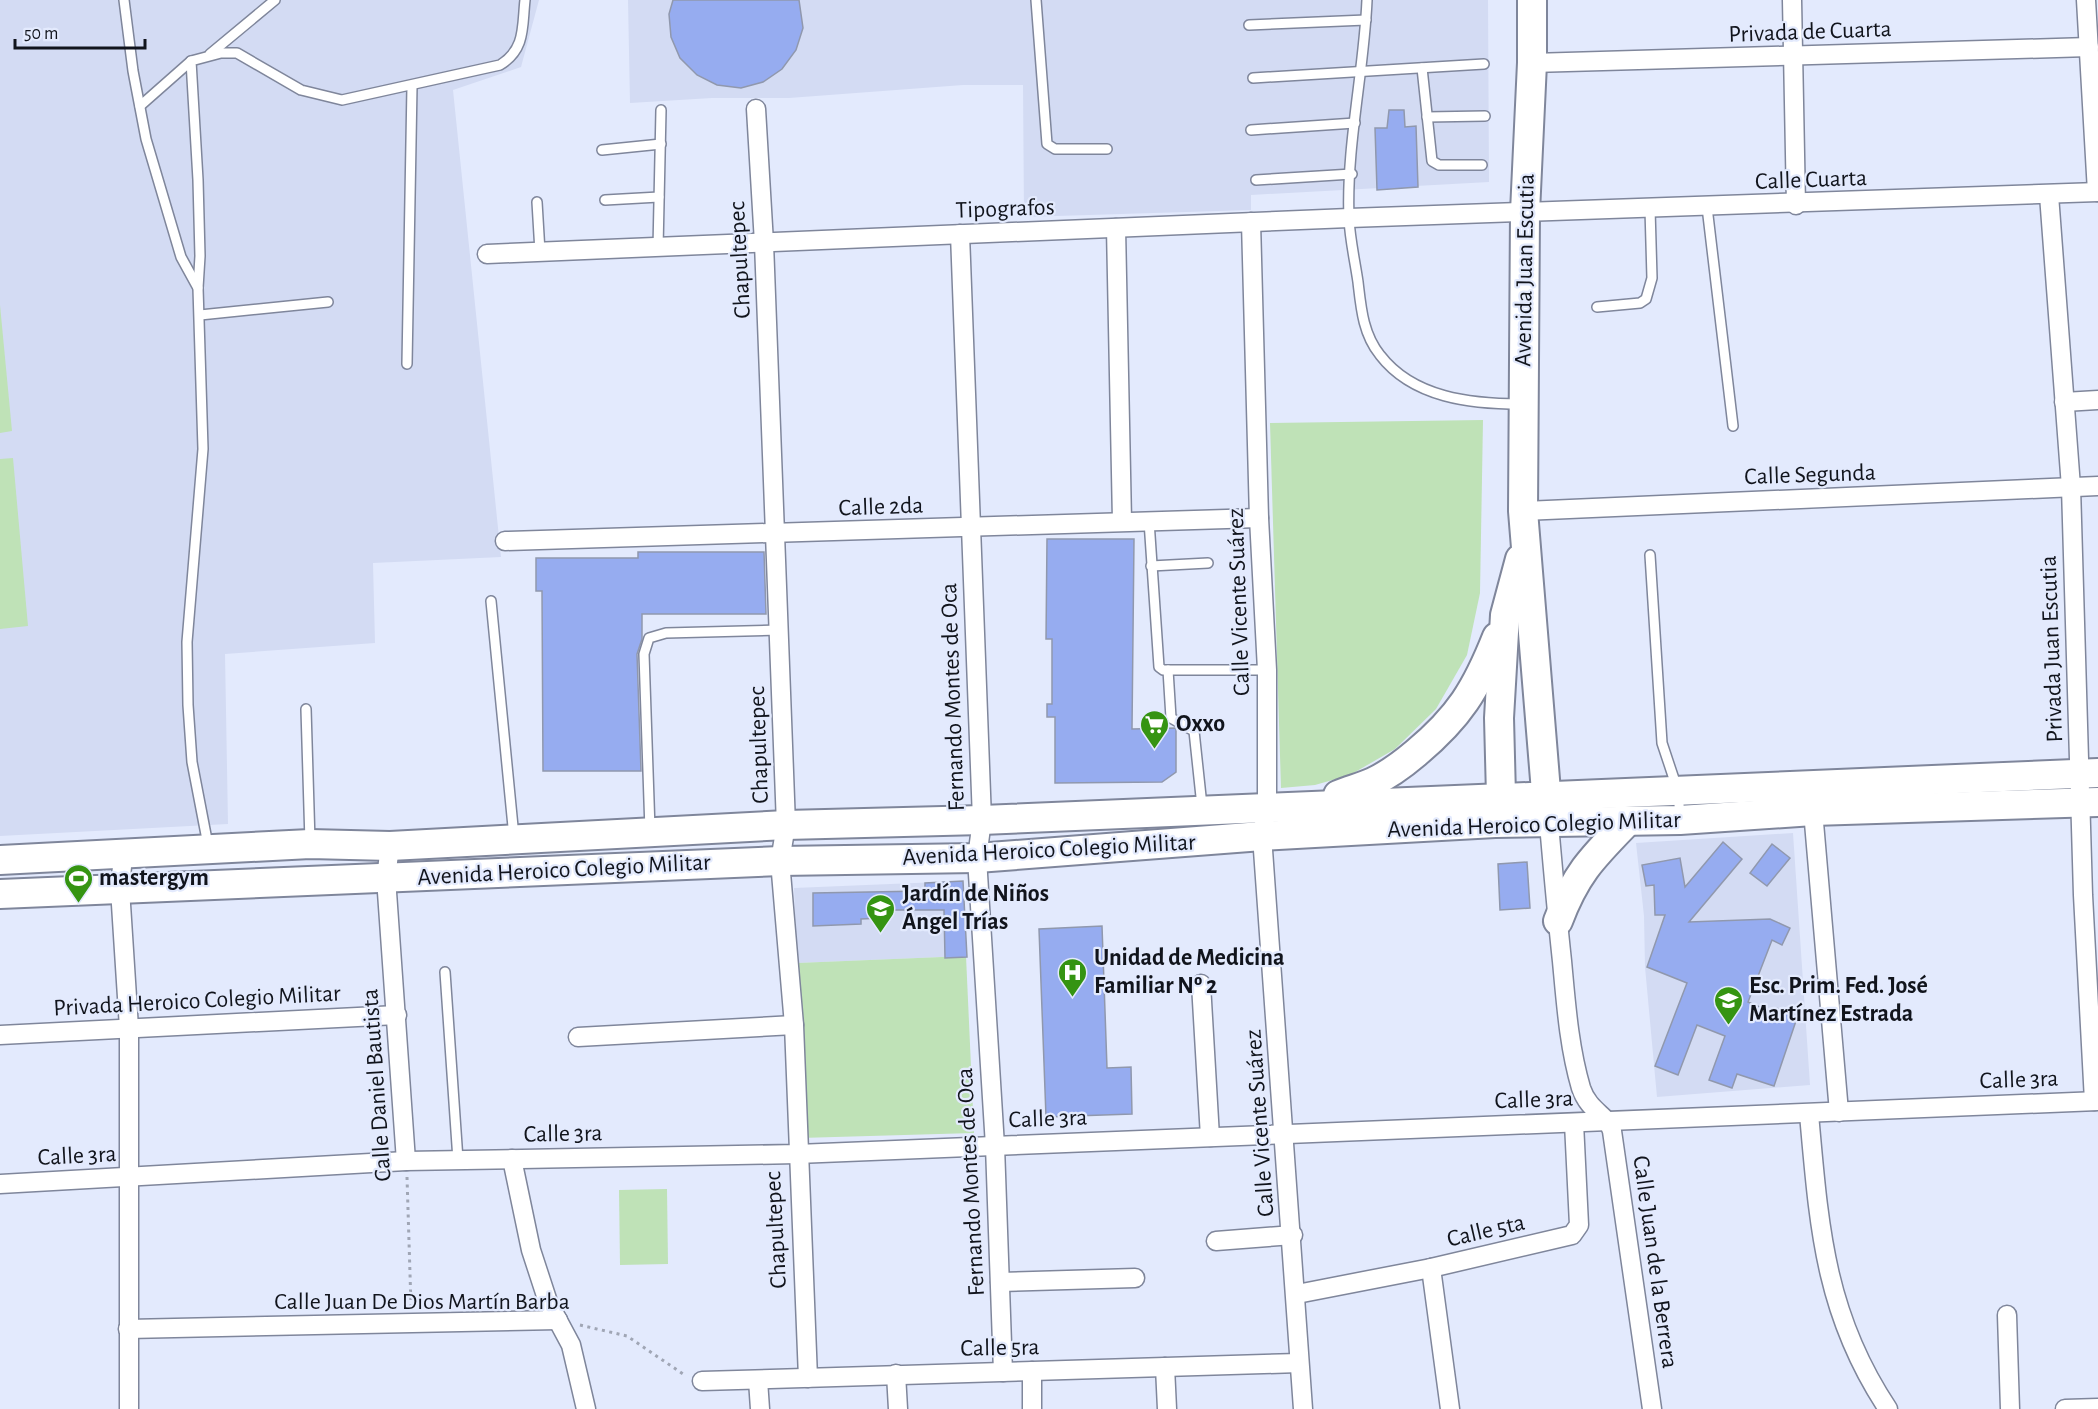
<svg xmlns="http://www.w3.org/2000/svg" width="2098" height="1409" font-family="'Alegreya Sans',sans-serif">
<rect width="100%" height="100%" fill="#e3eafd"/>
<g fill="#d3dbf3">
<path d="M 0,0 L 539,0 L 521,67 L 453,90 L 501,557 L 373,563 L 375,643 L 225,654 L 228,824 L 0,836 Z"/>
<path d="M 628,0 L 1488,0 L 1489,182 L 1251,195 L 1251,210 L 1024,217 L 1023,85 L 963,85 L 789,98 L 712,98 L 630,103 Z"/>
<path d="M 1793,833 L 1810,1085 L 1657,1097 L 1645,967 L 1644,916 L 1636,843 Z"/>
<path d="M 963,881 L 966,956 L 797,963 L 794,888 Z"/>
</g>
<g fill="#bfe2b7">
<path d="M 0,305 L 12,431 L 0,433 Z"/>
<path d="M 1483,420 L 1480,593 L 1467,655 L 1436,709 L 1395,749 L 1350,775 L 1315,785 L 1281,788 L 1270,423 Z"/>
<path d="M 13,458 L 28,626 L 0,629 L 0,459 Z"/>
<path d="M 966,956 L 974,1133 L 800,1138 L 797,963 Z"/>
<path d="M 667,1189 L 668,1264 L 620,1265 L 619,1190 Z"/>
</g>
<g fill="#96acf0" stroke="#9098ad" stroke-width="1.5">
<path d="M 673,0 L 799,0 L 803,28 L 796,50 L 782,69 L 763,82 L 741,88 L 717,85 L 697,75 L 680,58 L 671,37 L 669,14 Z"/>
<path d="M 1389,110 L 1404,110 L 1405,127 L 1416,126 L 1418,187 L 1377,190 L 1375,128 L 1387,128 Z"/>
<path d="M 1047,539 L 1134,539 L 1132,729 L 1176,728 L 1176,772 L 1162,782 L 1055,783 L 1055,717 L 1047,717 L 1047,704 L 1052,704 L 1052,639 L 1046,639 Z"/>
<path d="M 638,552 L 764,552 L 766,614 L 642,614 L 642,639 L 637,654 L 641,771 L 543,771 L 542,591 L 536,591 L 536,558 L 638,558 Z"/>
<path d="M 1723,842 L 1742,859 L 1689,922 L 1770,919 L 1790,928 L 1782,945 L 1772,940 L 1748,1002 L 1774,1013 L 1776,1008 L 1798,1015 L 1774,1086 L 1737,1074 L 1732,1088 L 1709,1080 L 1725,1036 L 1697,1025 L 1678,1075 L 1655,1066 L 1687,983 L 1647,967 L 1665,915 L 1655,915 L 1654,885 L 1646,886 L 1642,865 L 1680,858 L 1685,887 Z"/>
<path d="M 1772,844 L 1790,858 L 1767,886 L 1750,873 Z"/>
<path d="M 1527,862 L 1530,908 L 1500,910 L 1498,864 Z"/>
<path d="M 963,881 L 967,957 L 945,958 L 944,910 L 881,910 L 881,918 L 861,919 L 861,924 L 813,926 L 813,893 L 925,891 L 925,883 Z"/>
<path d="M 1102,926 L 1107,1068 L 1131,1067 L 1132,1114 L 1046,1117 L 1039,929 Z"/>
</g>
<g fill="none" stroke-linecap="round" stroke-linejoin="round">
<defs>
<g id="lane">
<path d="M 124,0 L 133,71 L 146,139 L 181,257 L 198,288 L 203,449 L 187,642 L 188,705 L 192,762 L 208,845"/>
<path d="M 1036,0 L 1047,144 L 1055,149 L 1107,149"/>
<path d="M 1367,0 C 1364,72 1346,146 1349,219 C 1350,240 1355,261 1358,282 C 1361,308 1363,334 1380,355 C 1413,398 1471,404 1521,404"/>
<path d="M 1249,25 L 1366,20"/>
<path d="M 210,54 L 275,0"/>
<path d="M 1422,68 L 1432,161 L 1439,165 L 1482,165"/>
<path d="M 1253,78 L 1484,64"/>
<path d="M 140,106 L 191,61"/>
<path d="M 1427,117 L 1485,116"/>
<path d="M 1251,130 L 1355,123"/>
<path d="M 602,150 L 661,144"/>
<path d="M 1256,180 L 1352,174"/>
<path d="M 605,200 L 659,197"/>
<path d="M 537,202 L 540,252"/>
<path d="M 1707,207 L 1733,426"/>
<path d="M 658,248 L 661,110"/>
<path d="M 198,288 L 200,256 L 198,180 L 191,61 L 221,53 L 237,53 L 301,90 L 342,100 L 500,65 C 526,49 522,26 525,0"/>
<path d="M 1597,307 L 1640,303 L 1646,299 L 1652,278 L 1650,209"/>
<path d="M 200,315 L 328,302"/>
<path d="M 407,364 L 412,86"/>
<path d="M 1149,521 L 1159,667 L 1163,670 L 1267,670"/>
<path d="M 1650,555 L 1662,743 L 1678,791 L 1680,818"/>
<path d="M 1151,566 L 1208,563"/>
<path d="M 491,601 L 514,837"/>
<path d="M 1168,670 L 1171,718 L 1194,731 L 1202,806"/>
<path d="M 306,709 L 310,842"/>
<path d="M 650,830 L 644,654 L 649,638 L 666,633 L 779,630"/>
<path d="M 445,972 L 458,1160"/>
</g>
<g id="street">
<path d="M 1792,0 L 1796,205"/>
<path d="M 2086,0 L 2097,192"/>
<path d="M 1532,63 L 2089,47"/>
<path d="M 756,109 L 764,243 L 786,825 L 780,861 L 794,1025 L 808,1378"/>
<path d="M 2049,195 L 2071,487 L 2083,895 L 2094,1101"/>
<path d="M 1251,222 L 1259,518 L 1267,670 L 1267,806 L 1262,836 L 1303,1409"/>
<path d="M 1116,228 L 1122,521"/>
<path d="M 960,234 L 982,820 L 977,858 L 995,1146 L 1003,1372"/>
<path d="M 487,254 L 1349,218 L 2098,192"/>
<path d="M 2064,402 L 2098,400"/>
<path d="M 1523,511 L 2098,486"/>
<path d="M 505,541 L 1259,518"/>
<path d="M 1813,811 L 1839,1112"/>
<path d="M 1549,824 C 1553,870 1557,915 1562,961 C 1566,1004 1569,1047 1581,1088 C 1589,1112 1608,1115 1612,1131 L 1652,1409"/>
<path d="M 390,846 L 386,878 L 406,1161"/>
<path d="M 123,855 L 120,889 L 129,1028 L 129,1409"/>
<path d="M 1201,984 L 1210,1137"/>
<path d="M 0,1035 L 397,1015"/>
<path d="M 578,1037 L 794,1025"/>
<path d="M 1809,1114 C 1819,1225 1824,1313 1888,1409"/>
<path d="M 512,1159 L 531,1250 L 548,1302 L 571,1345 L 586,1409"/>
<path d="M 0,1184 L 406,1161 L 797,1154 L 2098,1101"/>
<path d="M 1216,1241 L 1293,1235"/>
<path d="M 1431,1268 L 1450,1409"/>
<path d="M 1000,1282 L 1135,1278"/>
<path d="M 1297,1294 L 1431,1268 L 1572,1235 L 1579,1225 L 1574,1123"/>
<path d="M 2007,1315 L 2010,1409"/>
<path d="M 128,1329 L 558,1320"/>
<path d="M 1165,1367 L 1167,1409"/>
<path d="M 1032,1371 L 1032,1409"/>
<path d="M 896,1374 L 898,1409"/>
<path d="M 758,1380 L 760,1409"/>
<path d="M 702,1381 L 1299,1363"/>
<path d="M 2065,1409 L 2098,1408"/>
</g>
<g id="primary">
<path d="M 1532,0 L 1532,63 L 1525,212 L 1523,511 L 1548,816"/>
<path d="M 1338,795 C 1350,790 1362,787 1373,782 C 1388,775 1403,764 1416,753 C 1459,717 1476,690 1497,637"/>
<path d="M 1497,813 L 1501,796 L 1499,718 L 1505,615 L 1520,559"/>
<path d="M 0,860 L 310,844 L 390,846 L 786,825 L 982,820 L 2098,773"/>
<path d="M 0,894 L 780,861 L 977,858 L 1262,836 L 1495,823 L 1680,820 L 1813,811 L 2098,802"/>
<path d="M 1558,921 C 1576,873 1593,857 1628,821"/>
</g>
</defs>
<use href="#lane" stroke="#7f869b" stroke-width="12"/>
<use href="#street" stroke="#7f869b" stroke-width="21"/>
<use href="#primary" stroke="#7f869b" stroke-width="32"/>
<g stroke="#a0a6b5" stroke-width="3" stroke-dasharray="3 4.5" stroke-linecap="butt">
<path d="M 407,1177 L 411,1306"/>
<path d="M 580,1325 L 627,1336 L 686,1376"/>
</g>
<use href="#lane" stroke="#fff" stroke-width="9"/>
<use href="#street" stroke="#fff" stroke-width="18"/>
<use href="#primary" stroke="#fff" stroke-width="28"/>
</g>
<defs>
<symbol id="supermarket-pin" viewBox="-11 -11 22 30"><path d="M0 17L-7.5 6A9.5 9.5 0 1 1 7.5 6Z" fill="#359412" stroke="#e3eafd"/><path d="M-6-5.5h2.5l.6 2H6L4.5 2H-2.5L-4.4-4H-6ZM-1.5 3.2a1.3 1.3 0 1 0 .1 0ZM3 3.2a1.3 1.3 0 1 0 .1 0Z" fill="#fff"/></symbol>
<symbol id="stadium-pin" viewBox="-11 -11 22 30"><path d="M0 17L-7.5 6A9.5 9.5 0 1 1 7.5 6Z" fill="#359412" stroke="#e3eafd"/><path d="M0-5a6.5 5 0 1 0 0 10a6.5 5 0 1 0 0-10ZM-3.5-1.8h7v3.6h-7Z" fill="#fff"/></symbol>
<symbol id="school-pin" viewBox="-11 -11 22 30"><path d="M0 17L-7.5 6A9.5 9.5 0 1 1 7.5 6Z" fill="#359412" stroke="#e3eafd"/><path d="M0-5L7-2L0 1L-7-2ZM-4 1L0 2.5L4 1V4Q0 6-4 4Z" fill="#fff"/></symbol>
<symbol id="hospital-pin" viewBox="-11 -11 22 30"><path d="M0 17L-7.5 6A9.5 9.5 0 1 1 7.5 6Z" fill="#359412" stroke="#e3eafd"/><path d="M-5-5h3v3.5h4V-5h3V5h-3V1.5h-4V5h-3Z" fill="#fff"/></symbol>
</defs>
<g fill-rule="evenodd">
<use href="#supermarket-pin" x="1138" y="708" width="33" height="45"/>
<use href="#stadium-pin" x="62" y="862" width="33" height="45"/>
<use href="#school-pin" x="864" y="892" width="33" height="45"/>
<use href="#hospital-pin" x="1056" y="956" width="33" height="45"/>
<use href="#school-pin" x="1712" y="984" width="33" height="45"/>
</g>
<g text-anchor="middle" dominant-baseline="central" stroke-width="4.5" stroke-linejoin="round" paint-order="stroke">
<g font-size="24" fill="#11141c" stroke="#e3eafd">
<text transform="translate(1810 32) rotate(-2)">Privada de Cuarta</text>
<text transform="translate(1811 180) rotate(-2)">Calle Cuarta</text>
<text transform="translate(1005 209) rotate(-2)">Tipografos</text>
<text transform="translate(740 260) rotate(-93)">Chapultepec</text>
<text transform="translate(1525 270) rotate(-89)">Avenida Juan Escutia</text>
<text transform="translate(1810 475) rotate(-2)">Calle Segunda</text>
<text transform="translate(881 507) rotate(-2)">Calle 2da</text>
<text transform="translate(1239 602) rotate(-92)">Calle Vicente Suárez</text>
<text transform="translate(2052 649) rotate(-92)">Privada Juan Escutia</text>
<text transform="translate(953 697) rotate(-92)">Fernando Montes de Oca</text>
<text transform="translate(759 745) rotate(-92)">Chapultepec</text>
<text transform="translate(1534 825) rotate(-2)">Avenida Heroico Colegio Militar</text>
<text transform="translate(1049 850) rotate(-3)">Avenida Heroico Colegio Militar</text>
<text transform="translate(564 870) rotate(-3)">Avenida Heroico Colegio Militar</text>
<text transform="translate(197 1001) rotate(-3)">Privada Heroico Colegio Militar</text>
<text transform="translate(2019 1080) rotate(-2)">Calle 3ra</text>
<text transform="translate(377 1085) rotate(-94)">Calle Daniel Bautista</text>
<text transform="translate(1534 1100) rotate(-2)">Calle 3ra</text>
<text transform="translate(1048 1119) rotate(-2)">Calle 3ra</text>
<text transform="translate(1260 1123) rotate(-94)">Calle Vicente Suárez</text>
<text transform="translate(563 1134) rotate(-1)">Calle 3ra</text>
<text transform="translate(77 1156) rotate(-3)">Calle 3ra</text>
<text transform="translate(971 1182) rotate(-93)">Fernando Montes de Oca</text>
<text transform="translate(776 1230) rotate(-93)">Chapultepec</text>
<text transform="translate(1486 1231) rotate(-13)">Calle 5ta</text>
<text transform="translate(1655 1262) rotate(82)">Calle Juan de la Berrera</text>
<text x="422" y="1302">Calle Juan De Dios Martín Barba</text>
<text transform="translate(1000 1348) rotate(-1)">Calle 5ra</text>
</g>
<g font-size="24" font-weight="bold" fill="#11141c" stroke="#e3eafd" text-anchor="start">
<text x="1176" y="724">Oxxo</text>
<text x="99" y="878">mastergym</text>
<text x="902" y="894">Jardín de Niños<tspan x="902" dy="28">Ángel Trías</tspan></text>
<text x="1094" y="958">Unidad de Medicina<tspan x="1094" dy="28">Familiar Nº 2</tspan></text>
<text x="1749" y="986">Esc. Prim. Fed. José<tspan x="1749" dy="28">Martínez Estrada</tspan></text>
</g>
</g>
<path d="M15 39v9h130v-9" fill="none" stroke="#11141c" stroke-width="3"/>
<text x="24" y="39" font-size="18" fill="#11141c" stroke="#e3eafd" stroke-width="4.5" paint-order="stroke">50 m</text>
</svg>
